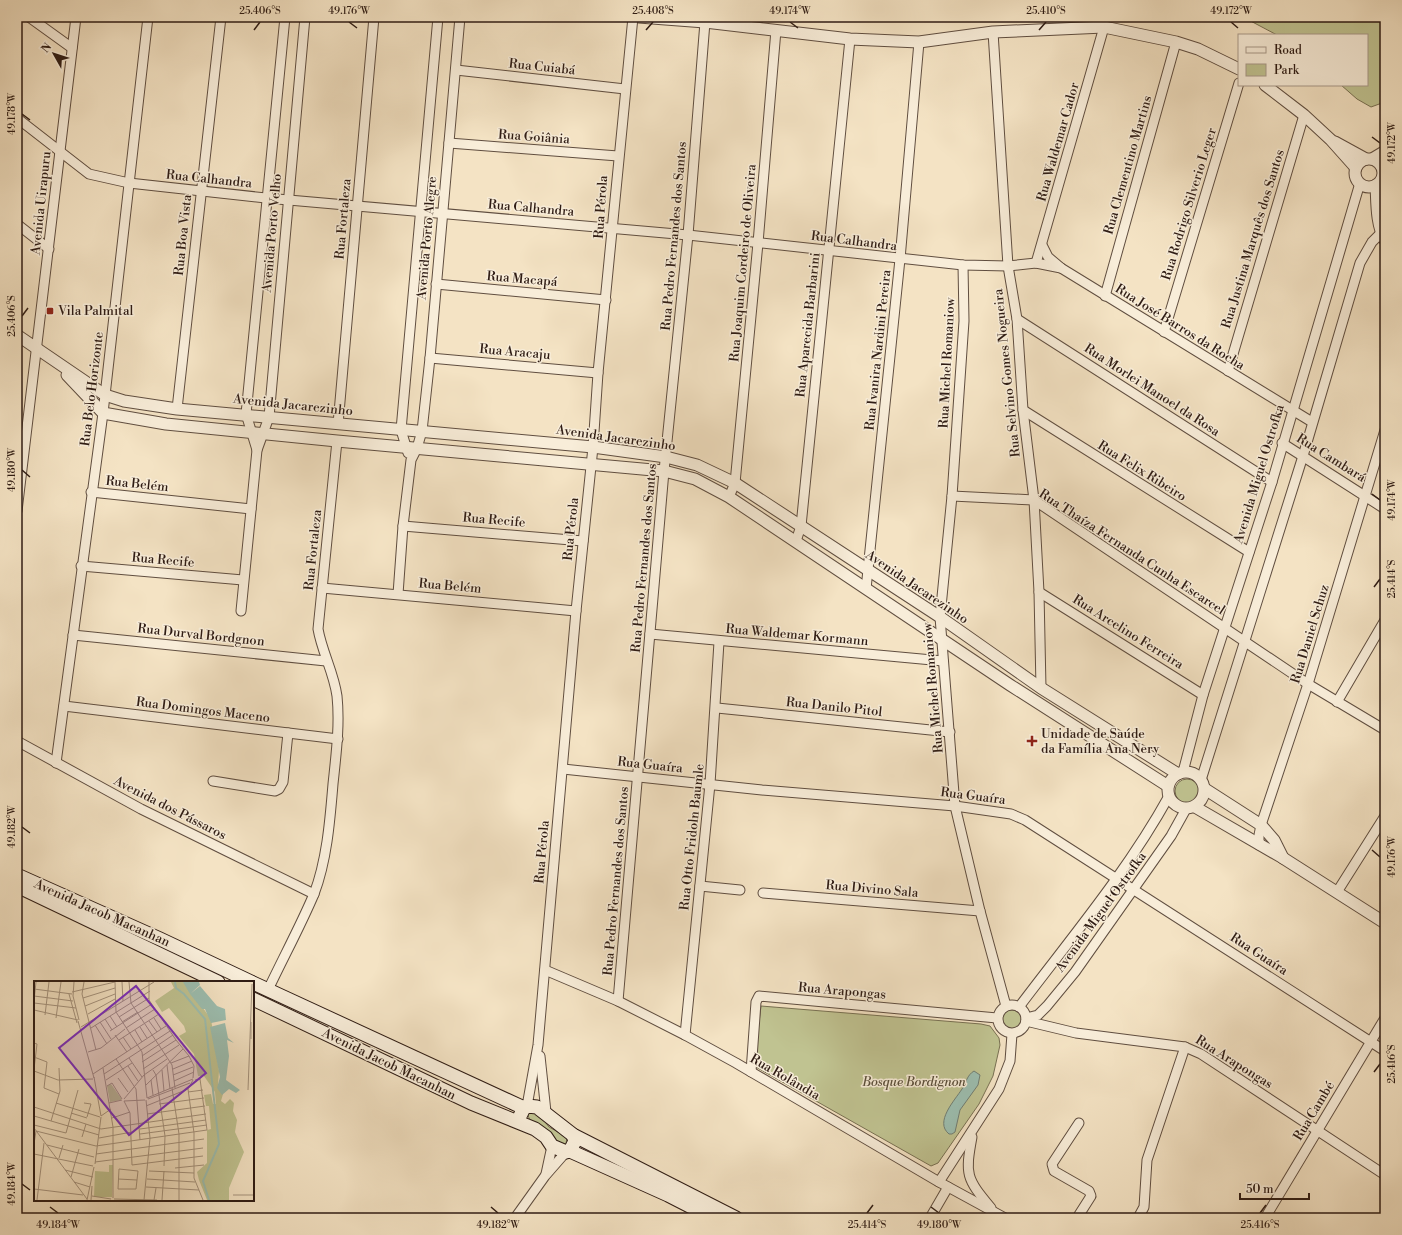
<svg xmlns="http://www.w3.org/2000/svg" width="1402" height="1235" font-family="'Libre Bodoni',serif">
<rect width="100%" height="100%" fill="#f4e3c4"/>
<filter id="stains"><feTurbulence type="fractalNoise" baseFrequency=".005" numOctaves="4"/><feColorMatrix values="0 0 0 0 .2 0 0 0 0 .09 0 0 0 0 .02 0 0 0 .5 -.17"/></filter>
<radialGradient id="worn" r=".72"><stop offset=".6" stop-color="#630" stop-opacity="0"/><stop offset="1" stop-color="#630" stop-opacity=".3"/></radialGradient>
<g fill="#c0c391" stroke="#787052">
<path d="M 1243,17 L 1385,17 L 1385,97 L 1382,103 L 1371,107 L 1357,99 L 1341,85 L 1367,85 L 1367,35 L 1277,35 Z"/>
<circle cx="1187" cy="791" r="12"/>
<path d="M 761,1006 L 981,1024 L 990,1026 L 999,1038 L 1000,1045 L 993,1076 L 979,1104 L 938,1163 L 931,1166 L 754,1066 Z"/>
<circle cx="1012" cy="1020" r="10"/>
<path d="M 532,1110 L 542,1118 L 549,1127 L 567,1137 L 566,1144 L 563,1147 L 530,1121 L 528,1115 Z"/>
</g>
<path fill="#9cbeb0" stroke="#707d72" d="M 974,1071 L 980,1075 L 978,1085 L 960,1110 L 955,1132 L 952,1134 L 949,1134 C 934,1122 955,1100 962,1089 C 966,1083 967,1075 974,1071 Z"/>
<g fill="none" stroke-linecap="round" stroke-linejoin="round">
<defs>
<g id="minor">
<path d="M 29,17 L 72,48"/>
<path d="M 993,32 L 1008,266 L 1017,319 L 1023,410 L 1034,500 L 1039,592 L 1041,688"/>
<path d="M 456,70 L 625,89"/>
<path d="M 17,118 L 89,174 L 129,183 L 266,198 L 688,235 L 963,265 L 1008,266 L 1036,263 L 1061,268"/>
<path d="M 449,143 L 618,156"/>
<path d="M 1370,159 L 1385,150"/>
<path d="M 1383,169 L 1385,165"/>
<path d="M 17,224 L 49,249"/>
<path d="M 1042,245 L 1048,257 L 1061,268 L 1312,422"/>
<path d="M 1036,263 L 1104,27"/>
<path d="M 963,265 L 964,321 L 952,496 L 940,617 L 955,806 L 980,911 L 1006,1006"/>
<path d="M 436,284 L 606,300"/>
<path d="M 1105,296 L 1176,42"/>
<path d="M 1017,319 L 1272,482"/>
<path d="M 1164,332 L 1239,83"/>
<path d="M 430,358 L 598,373"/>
<path d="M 1228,371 L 1304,115"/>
<path d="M 177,409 L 221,17"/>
<path d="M 1023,410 L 1249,552"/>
<path d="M 338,424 L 374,17"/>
<path d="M 1282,443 L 1385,509"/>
<path d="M 257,450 L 246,414 L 285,17"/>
<path d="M 408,453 L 401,430 L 438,17"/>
<path d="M 91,492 L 251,509"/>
<path d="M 952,496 L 1034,500 L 1308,684 L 1385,730"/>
<path d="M 729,497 L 735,483 L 758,243 L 776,30"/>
<path d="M 17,511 L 76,17"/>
<path d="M 403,526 L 583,541"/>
<path d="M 796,541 L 801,526 L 850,39"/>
<path d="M 81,566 L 243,580"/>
<path d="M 322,588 L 576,611"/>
<path d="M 866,589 L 900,259 L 919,42"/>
<path d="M 1039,592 L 1203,695"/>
<path d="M 398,594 L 403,526 L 411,460 L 417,448 L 422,431 L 430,358 L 460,17"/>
<path d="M 241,611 L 257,450 L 269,417 L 305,17"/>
<path d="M 650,634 L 943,661"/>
<path d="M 73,635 L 326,661"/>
<path d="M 1337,702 L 1385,620"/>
<path d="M 64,706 L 338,739"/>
<path d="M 717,708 L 950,732"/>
<path d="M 17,741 L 141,809 L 314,894"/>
<path d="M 56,763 L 103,413 L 148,17"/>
<path d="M 563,769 L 762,790 L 955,806 L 1011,814 L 1025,820 L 1385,1051"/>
<path d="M 1183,772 L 1203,695 L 1272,482 L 1360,183"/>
<path d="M 1201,780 L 1303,456 L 1360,263 L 1372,242 L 1381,233"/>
<path d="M 213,781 L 275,791 L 279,789 L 283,782 L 288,733"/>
<path d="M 1259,845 L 1259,835 L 1261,825 L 1308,684 L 1385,430"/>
<path d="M 700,886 L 740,890"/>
<path d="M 1337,892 L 1385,816"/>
<path d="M 763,893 L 980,911"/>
<path d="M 545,970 L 618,1001 L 685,1035 L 736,1063 L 939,1182 L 1005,1218"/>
<path d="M 268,990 C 283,958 300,927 314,894 C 327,860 330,820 333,784 C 336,755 340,725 337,696 C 334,673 322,652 318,629 L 337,441"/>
<path d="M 618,1001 L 664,471 L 688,235 L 705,22"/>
<circle cx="1012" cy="1019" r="14"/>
<path d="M 1019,1007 C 1071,938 1127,872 1169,796"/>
<path d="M 1026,1018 L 1038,1015 L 1047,1006 L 1075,972 L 1171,836 L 1186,809"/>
<path d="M 1026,1021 L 1076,1033 L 1185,1047 L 1201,1054 L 1385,1175"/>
<path d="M 685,1035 L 710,784 L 719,642"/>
<path d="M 540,1056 L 546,1112"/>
<path d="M 751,1072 L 756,1002 L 759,996 L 997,1018"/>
<path d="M 527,1106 L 538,1045 L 576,611 L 593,447 L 598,373 L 633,17"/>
<path d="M 972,1137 C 965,1175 966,1178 991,1208"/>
<path d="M 546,1174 L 552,1146"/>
<path d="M 939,1182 L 999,1089 L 1010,1061 L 1012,1034"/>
<path d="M 515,1218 L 545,1176 L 566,1152"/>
<path d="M 930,1218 L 948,1187"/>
<path d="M 1077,1218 L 1091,1196 L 1089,1191 L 1054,1171 L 1052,1164 L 1079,1123"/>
<path d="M 1138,1218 L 1144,1207 L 1147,1160 L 1185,1047"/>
<path d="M 1265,1218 L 1385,1018"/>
<path d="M 1384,1218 L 1385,1217"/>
</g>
<g id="tertiary">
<path d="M 639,17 L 705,22 L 850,39 L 919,42 L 993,32 L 1104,27 L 1176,42 L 1198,49 L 1239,69"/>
<path d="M 1265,85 L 1304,115 L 1331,140 L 1356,168"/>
<path d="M 1335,142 L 1366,159"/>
<circle cx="1369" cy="173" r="14"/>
<path d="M 1376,185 C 1377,203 1376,224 1385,240"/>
<path d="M 17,335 L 105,395 L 124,401 L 177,409 L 593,447 L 666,457 L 697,465 L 735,483 L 940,617 L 1041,688 L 1178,774"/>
<path d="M 67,375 L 103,413 L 166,424 L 337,441 L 664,471 L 695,479 L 729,497 L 1010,685 L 1168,786"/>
<circle cx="1186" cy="790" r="18"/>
<path d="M 1205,789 L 1261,825 L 1274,840 L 1283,858"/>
<path d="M 1195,807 L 1283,858 L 1385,923"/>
</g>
<g id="secondary">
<path d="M 17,875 L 160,939 L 251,982"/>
<path d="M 17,886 L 218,982"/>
<path d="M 253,983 L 524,1108"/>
<path d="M 253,999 L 471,1103 L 535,1129 L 546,1137 L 552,1146 L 566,1152 L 570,1151 L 575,1141 L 573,1135"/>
<path d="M 520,1116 L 524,1108 L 527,1106 L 537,1107 L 573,1135 L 736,1218"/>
<path d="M 570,1151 L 668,1195 L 713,1218"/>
</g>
</defs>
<use href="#minor" stroke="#604e40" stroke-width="11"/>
<use href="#tertiary" stroke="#604e40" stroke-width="13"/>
<use href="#secondary" stroke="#2f1c14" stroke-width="15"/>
<use href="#minor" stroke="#f8edd9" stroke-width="9"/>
<use href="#tertiary" stroke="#f8edd9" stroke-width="11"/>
<use href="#secondary" stroke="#f8edd9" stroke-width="13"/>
</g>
<path fill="none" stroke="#2f1c14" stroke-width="1.5" d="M 349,22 L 357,28M 790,22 L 798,28M 1231,22 L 1238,28M 254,30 L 260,22M 646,30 L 653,22M 1039,30 L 1046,22M 22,114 L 30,120M 1372,137 L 1380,143M 22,316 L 28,308M 22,470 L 30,477M 1372,494 L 1380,500M 1374,587 L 1380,579M 22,827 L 30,833M 1372,850 L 1380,857M 1374,1072 L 1380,1064M 22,1184 L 30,1190M 50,1207 L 58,1213M 491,1207 L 498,1213M 931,1207 L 939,1213M 867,1213 L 873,1205M 1260,1213 L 1266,1205"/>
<g fill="#8f2418" stroke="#f8edd9" stroke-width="1.5">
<rect x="46" y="307" width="8" height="8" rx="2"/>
<path d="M1030 735h4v4h4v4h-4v4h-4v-4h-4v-4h4z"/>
</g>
<g text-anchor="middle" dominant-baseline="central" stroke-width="3" stroke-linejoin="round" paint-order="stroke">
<g font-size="13" fill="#2f1c14" stroke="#f8edd9">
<text transform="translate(542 67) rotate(6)">Rua Cuiabá</text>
<text transform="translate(534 137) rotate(4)">Rua Goiânia</text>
<text transform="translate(1058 142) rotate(-74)">Rua Waldemar Cador</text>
<text transform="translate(1128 165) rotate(-74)">Rua Clementino Martins</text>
<text transform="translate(209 179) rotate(6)">Rua Calhandra</text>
<text transform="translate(41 203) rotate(-84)">Avenida Uirapuru</text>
<text transform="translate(1189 204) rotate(-73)">Rua Rodrigo Silverio Leger</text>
<text transform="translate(601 207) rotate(-86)">Rua Pérola</text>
<text transform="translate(531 208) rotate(5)">Rua Calhandra</text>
<text transform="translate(343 219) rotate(-85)">Rua Fortaleza</text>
<text transform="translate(272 233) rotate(-85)">Avenida Porto Velho</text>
<text transform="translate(183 235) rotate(-84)">Rua Boa Vista</text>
<text transform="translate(674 236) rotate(-85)">Rua Pedro Fernandes dos Santos</text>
<text transform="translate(427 238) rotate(-85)">Avenida Porto Alegre</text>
<text transform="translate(1253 239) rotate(-73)">Rua Justina Marquês dos Santos</text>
<text transform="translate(854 241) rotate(7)">Rua Calhandra</text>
<text transform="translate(743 263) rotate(-85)">Rua Joaquim Cordeiro de Oliveira</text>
<text transform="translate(522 279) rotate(5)">Rua Macapá</text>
<text transform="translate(808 325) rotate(-84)">Rua Aparecida Barbarini</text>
<text transform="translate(1180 327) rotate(32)">Rua José Barros da Rocha</text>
<text transform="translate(878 350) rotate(-84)">Rua Ivanira Nardini Pereira</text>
<text transform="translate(515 352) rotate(5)">Rua Aracaju</text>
<text transform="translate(947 363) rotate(-87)">Rua Michel Romaniow</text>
<text transform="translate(1007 373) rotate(-96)">Rua Selvino Gomes Nogueira</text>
<text transform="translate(92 389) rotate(-83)">Rua Belo Horizonte</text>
<text transform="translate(1152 390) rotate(33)">Rua Morlei Manoel da Rosa</text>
<text transform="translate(293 405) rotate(6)">Avenida Jacarezinho</text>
<text transform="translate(616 438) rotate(8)">Avenida Jacarezinho</text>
<text transform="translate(1331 458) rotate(32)">Rua Cambará</text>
<text transform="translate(1142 471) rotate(32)">Rua Felix Ribeiro</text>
<text transform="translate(1259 474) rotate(-73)">Avenida Miguel Ostrofka</text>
<text transform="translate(137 484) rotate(6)">Rua Belém</text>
<text transform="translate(494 520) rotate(5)">Rua Recife</text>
<text transform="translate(571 529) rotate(-84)">Rua Pérola</text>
<text transform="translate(313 550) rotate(-84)">Rua Fortaleza</text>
<text transform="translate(1132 552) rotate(33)">Rua Thaíza Fernanda Cunha Escarcel</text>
<text transform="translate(644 558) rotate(-85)">Rua Pedro Fernandes dos Santos</text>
<text transform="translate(163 560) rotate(5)">Rua Recife</text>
<text transform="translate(450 586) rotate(5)">Rua Belém</text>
<text transform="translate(917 587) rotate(34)">Avenida Jacarezinho</text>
<text transform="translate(1128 632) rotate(32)">Rua Arcelino Ferreira</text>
<text transform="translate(1310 634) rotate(-73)">Rua Daniel Schuz</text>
<text transform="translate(201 635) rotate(6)">Rua Durval Bordgnon</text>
<text transform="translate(797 635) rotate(5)">Rua Waldemar Kormann</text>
<text transform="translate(933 688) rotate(-95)">Rua Michel Romaniow</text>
<text transform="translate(834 707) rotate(6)">Rua Danilo Pitol</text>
<text transform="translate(203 710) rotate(7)">Rua Domingos Maceno</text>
<text transform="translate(650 765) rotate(6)">Rua Guaíra</text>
<text transform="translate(973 796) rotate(7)">Rua Guaíra</text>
<text transform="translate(170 808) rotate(27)">Avenida dos Pássaros</text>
<text transform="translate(692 837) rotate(-84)">Rua Otto Fridoln Baumle</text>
<text transform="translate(542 852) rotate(-85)">Rua Pérola</text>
<text transform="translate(616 881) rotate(-85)">Rua Pedro Fernandes dos Santos</text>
<text transform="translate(872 889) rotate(5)">Rua Divino Sala</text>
<text transform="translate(1101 912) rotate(-54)">Avenida Miguel Ostrofka</text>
<text transform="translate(102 913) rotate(24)">Avenida Jacob Macanhan</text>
<text transform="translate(1259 954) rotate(33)">Rua Guaíra</text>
<text transform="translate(842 991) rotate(5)">Rua Arapongas</text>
<text transform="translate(1234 1062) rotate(32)">Rua Arapongas</text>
<text transform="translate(389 1064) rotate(26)">Avenida Jacob Macanhan</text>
<text transform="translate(785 1077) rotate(30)">Rua Rolândia</text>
<text transform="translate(1314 1111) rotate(-59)">Rua Cambé</text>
</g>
<g font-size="13" fill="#2f1c14" stroke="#f8edd9" text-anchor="start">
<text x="58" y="311">Vila Palmital</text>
<text x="1041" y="734">Unidade de Saúde<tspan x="1041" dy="15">da Família Ana Nery</tspan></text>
</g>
<g font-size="13" font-style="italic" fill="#5a4e3a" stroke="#f8edd9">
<text x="914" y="1082">Bosque Bordignon</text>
</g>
</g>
<g transform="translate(34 981)">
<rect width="220" height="220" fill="#f4e3c4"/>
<path d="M 137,1 L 150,1 L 177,38 L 185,90 L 184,103 L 189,113 L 187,120 L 191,123 L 196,118 L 200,122 L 199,130 L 203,139 L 201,151 L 210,171 L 195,207 L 195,219 L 173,219 L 165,199 L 163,191 L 173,182 L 173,149 L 177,148 L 175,125 L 172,125 L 170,114 L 177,113 L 179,123 L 182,123 L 181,111 L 170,95 L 164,95 L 160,73 L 145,55 L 152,51 L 150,45 L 135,27 L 128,31 L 121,20 L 140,7 ZM 77,103 L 87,117 L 87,119 L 76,121 L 73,105 ZM 75,184 L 79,184 L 78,216 L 60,216 L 61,190 L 75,191 Z" fill="#c0c391"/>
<path d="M 149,1 L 165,1 L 166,4 L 156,13 ZM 166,5 L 183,25 L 191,28 L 192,39 L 177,42 L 171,28 L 168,28 L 156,13 ZM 191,42 L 194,57 L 200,62 L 193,59 L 195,75 L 192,99 L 206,109 L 202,112 L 195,108 L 188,114 L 183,107 L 186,96 L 176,46 Z" fill="#9cbeb0"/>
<path fill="none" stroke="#9cbeb0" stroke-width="2" d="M 141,1 L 142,7 L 150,13 L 171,38 L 185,163 L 169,200 L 175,219"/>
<path fill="none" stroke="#a5937e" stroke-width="1" d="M 40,1 L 39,15 L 45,39M 50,1 L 48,13 L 62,69M 81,1 L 82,31 L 108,71 L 113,117M 88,1 L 89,20M 95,1 L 97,22 L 138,84M 115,1 L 115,19 L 142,59 L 155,75 L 160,85 L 159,97M 0,8 L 38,13M 38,11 L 81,1M 35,13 L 43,42M 0,15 L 39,20M 49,17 L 81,7M 0,20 L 2,1M 0,22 L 42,27M 51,25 L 81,13M 0,29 L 44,39M 54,33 L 81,18M 11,34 L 15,1M 76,35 L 83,46M 85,36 L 115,17M 22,37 L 27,1M 120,37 L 127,48M 71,38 L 78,49M 44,40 L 60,97M 115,40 L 123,51M 66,41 L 77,58M 88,41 L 104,31M 61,44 L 73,63M 47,46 L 120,1M 106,46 L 113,57M 57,47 L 116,10M 92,47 L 121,28M 101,49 L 108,61M 76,50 L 118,23M 81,54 L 93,71M 89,56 L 97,68M 217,58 L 217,41M 85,59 L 125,33M 0,62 L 3,63 L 0,88M 54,71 L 67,67 L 91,48M 108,75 L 139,54M 0,76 L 13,81 L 10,107 L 25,113M 95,77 L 108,96M 82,78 L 102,108 L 106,159M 108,81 L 142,59M 137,82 L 155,75M 133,84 L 136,108M 138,84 L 141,107M 94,85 L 104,100M 69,87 L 79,146 L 79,217M 109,88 L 145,64M 139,88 L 158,80M 119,89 L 122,94 L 131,155 L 130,185M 128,89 L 130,110M 0,90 L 24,99 L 59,98M 59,93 L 132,45M 70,93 L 136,50M 139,94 L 159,86M 60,96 L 67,135M 84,97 L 94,111M 72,99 L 98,82M 117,99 L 119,114M 159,99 L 154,108 L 160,152 L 160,197 L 169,219M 140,100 L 160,91M 112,104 L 149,68M 73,105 L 78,102 L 88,118M 138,107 L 145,153 L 145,219M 214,109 L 218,3M 154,111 L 169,109M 113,117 L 159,98M 90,118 L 110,94 L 133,78M 114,118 L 156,102M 90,120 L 96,132 L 98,184 L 169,175M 90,120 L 111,119M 22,122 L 66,136M 50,122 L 57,123 L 53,136M 75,122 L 88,119M 125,123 L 170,117M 112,125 L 154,108M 0,126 L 67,148 L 172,133M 37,132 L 53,137M 113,133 L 171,125M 0,135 L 65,154M 67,135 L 77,128M 78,137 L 96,131M 17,140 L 26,110 L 25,87M 0,144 L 32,152 L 44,109M 0,147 L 53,218M 106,148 L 172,139M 2,150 L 62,165 L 173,149 L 166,98 L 161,99M 106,153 L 173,144M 48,156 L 52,143M 65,157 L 98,151M 0,163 L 2,150M 13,164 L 60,176M 0,173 L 59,185M 62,173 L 170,158M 25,177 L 29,164M 61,181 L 169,167M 61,183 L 67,136M 141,187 L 170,184M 85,188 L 104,190 L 102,208 L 84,208 ZM 31,189 L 59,196M 115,190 L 160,192M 37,196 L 45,168M 84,198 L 103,199M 113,198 L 161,201M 40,201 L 56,206M 112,206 L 165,209M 0,208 L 49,214M 199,214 L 220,214M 58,215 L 77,218M 80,218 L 123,219M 3,219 L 10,162M 53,219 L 60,186M 57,219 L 58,205M 110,219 L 116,157 L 112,119M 120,219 L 122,207M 128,219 L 130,190"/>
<path fill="#7b2cbf" fill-opacity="0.15" stroke="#7b2cbf" stroke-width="2" d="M 102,5 L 172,92 L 95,154 L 25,67 Z"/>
<rect width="220" height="220" fill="none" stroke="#2f1c14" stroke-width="2"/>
</g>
<rect width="1402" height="1235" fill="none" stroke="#f4e3c4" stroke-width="44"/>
<rect x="1238" y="34" width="130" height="52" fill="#f8edd9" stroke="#a8998a"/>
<rect x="1246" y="47" width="20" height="6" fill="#f8edd9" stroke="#a8998a"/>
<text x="1274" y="54" font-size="12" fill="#2f1c14">Road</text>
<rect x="1246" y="64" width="20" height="12" fill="#c0c391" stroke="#a8998a"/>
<text x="1274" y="74" font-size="12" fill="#2f1c14">Park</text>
<g transform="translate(54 54) rotate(309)" stroke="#f8edd9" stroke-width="3" paint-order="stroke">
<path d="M0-3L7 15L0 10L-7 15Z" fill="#2f1c14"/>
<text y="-6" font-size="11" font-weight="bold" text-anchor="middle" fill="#2f1c14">N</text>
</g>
<path d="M1240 1193v6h69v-6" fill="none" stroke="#2f1c14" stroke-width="2"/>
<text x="1246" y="1193" font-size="12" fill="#2f1c14" stroke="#f8edd9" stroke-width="3" paint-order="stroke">50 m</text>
<rect x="22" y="22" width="1358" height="1191" fill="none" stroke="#2f1c14" stroke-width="1.5"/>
<g font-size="10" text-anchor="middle" fill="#2f1c14">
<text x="260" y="14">25.406°S</text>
<text x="349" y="14">49.176°W</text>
<text x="653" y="14">25.408°S</text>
<text x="790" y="14">49.174°W</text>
<text x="1046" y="14">25.410°S</text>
<text x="1231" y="14">49.172°W</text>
<text transform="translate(11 114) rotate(-90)" y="4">49.178°W</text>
<text transform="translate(1391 143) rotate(-90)" y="4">49.172°W</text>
<text transform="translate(11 316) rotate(-90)" y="4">25.406°S</text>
<text transform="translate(11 470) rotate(-90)" y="4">49.180°W</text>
<text transform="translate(1391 500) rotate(-90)" y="4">49.174°W</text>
<text transform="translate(1391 579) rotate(-90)" y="4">25.414°S</text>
<text transform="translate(11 827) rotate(-90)" y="4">49.182°W</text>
<text transform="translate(1391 857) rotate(-90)" y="4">49.176°W</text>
<text transform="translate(1391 1064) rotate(-90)" y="4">25.416°S</text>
<text transform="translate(11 1184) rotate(-90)" y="4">49.184°W</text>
<text x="58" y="1228">49.184°W</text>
<text x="498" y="1228">49.182°W</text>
<text x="867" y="1228">25.414°S</text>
<text x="939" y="1228">49.180°W</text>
<text x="1260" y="1228">25.416°S</text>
</g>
<rect width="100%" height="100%" filter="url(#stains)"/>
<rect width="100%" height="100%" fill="url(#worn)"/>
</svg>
